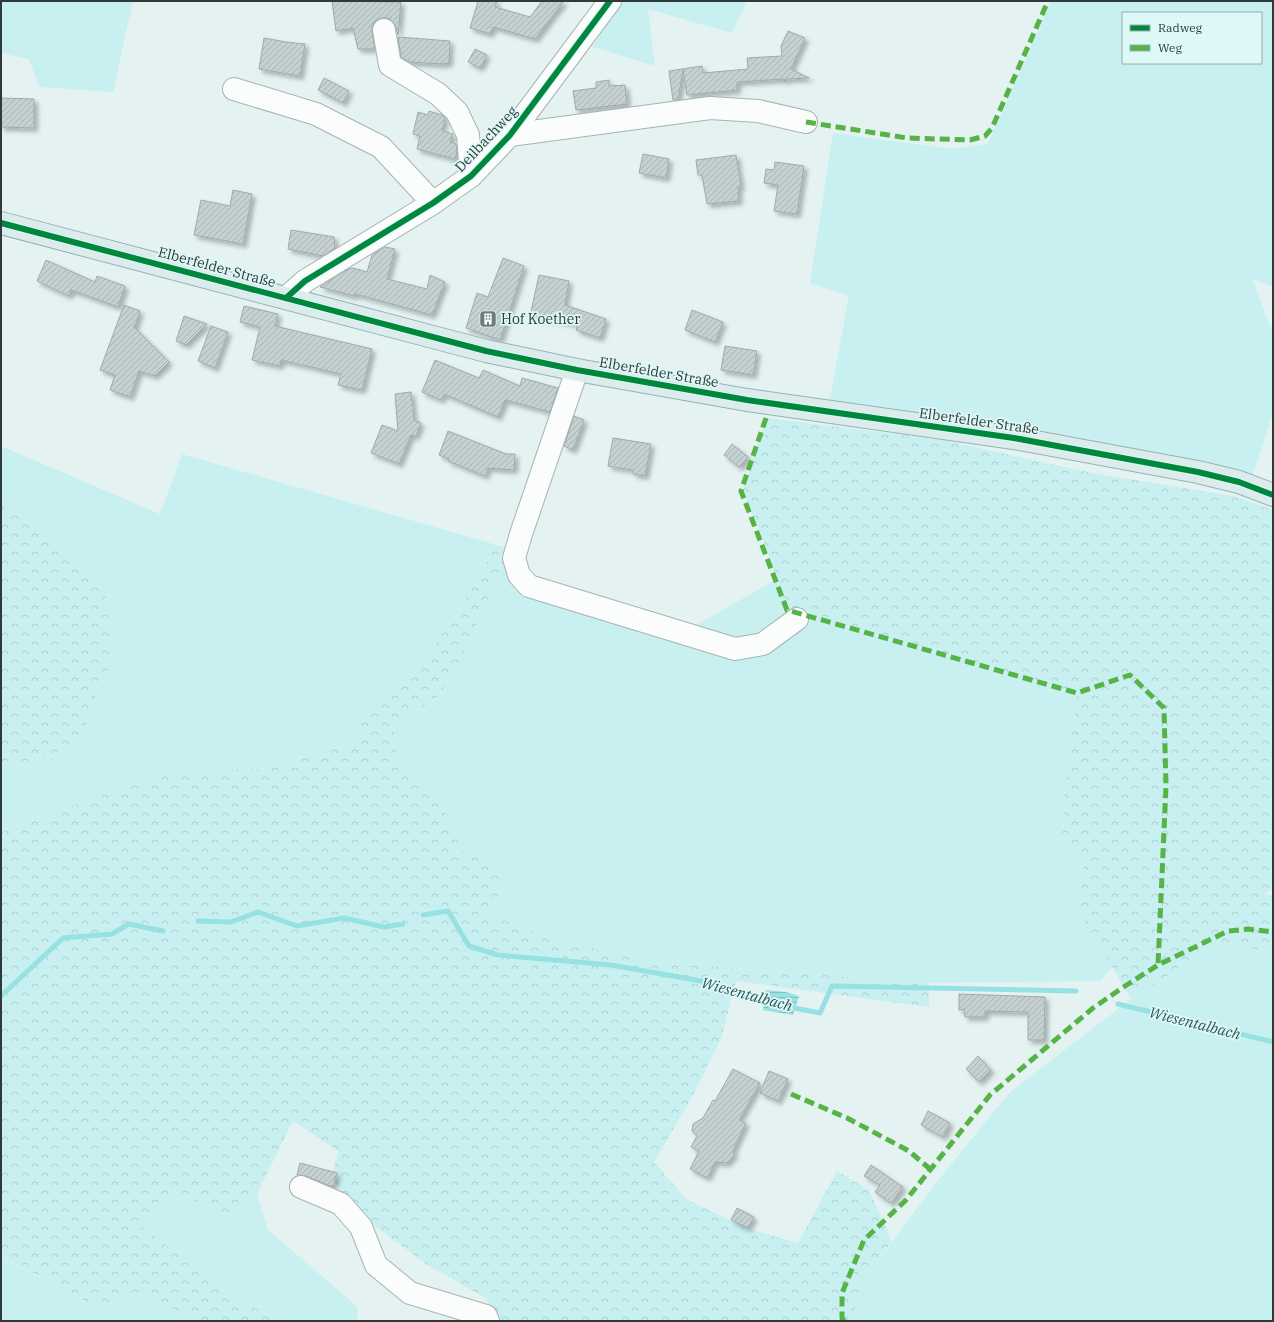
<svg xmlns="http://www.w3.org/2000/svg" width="1274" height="1322" font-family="'IBM Plex Serif',serif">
<defs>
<pattern id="forest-crowns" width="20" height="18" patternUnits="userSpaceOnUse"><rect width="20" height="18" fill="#c9f0f0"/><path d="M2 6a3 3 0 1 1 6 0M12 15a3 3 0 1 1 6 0" fill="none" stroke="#adcfcf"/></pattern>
<pattern id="water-rules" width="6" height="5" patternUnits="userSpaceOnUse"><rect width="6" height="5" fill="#96e1e2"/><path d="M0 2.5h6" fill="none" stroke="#82c2c3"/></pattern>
<pattern id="building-hatch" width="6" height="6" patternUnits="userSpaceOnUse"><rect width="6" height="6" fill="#c5d0d0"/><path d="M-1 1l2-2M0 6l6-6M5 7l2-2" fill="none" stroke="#aab3b3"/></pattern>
<filter id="shadow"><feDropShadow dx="3.5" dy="3.5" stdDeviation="2" flood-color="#0004"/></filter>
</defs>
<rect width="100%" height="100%" fill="#e4f2f2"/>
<g fill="#c9f0f0" fill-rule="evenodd">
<path d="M 1,1 L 133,1 L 113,92 L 39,87 L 29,59 L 1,53 Z"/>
<path d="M 620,1 L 747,1 L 732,33 L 648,9 L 655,66 L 593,47 Z"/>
<path d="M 1051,1 L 1273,1 L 1273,287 L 1252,279 L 1273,333 L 1273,413 L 1252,478 L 829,403 L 849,296 L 810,283 L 833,133 L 952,149 L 988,144 ZM 1123,13 L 1261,13 L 1261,63 L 1123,63 Z"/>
<path d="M 1,446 L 160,514 L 182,454 L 497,545 L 455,617 L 414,674 L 364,712 L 359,741 L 260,769 L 172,771 L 63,809 L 1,833 L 1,767 L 31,767 L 83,738 L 92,703 L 113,659 L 34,526 L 1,505 Z"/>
<path d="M 509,549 L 532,582 L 686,631 L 777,579 L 787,610 L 1077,693 L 1064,797 L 1062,834 L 1084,863 L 1077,908 L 1112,967 L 1100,981 L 929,983 L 654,962 L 557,940 L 491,915 L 507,872 L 463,851 L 447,814 L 396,766 L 394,726 L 439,696 L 467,647 Z"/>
<path d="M 1218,944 L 1273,952 L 1273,1321 L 858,1321 L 853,1314 L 862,1283 L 936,1183 L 1009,1093 L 1131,999 Z"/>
<path d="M 175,1191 L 229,1217 L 257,1194 L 268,1230 L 358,1307 L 357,1321 L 282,1321 L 229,1295 L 136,1223 Z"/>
<path d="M 3,1257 L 101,1310 L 135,1291 L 197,1321 L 1,1321 L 1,1260 Z"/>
</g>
<g fill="url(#forest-crowns)">
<path d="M 767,418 L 943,440 L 1092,473 L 1234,496 L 1273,510 L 1273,889 L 1264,894 L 1273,896 L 1273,952 L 1218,944 L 1131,999 L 1077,908 L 1084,863 L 1062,834 L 1064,797 L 1077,693 L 787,610 L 767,550 L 743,490 Z"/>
<path d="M 1,505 L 34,526 L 104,583 L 113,659 L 92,703 L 83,738 L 30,767 L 1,767 Z"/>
<path d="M 497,545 L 509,549 L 467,647 L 439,696 L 394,726 L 397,766 L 447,814 L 463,851 L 507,872 L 491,915 L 557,940 L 654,962 L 929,983 L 929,1007 L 736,981 L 721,1039 L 692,1097 L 654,1162 L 686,1199 L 749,1229 L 798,1243 L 837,1171 L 869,1190 L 892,1241 L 862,1283 L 853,1314 L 857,1321 L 495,1321 L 487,1299 L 426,1264 L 365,1219 L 332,1178 L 338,1151 L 293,1121 L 257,1194 L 229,1217 L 175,1191 L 137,1223 L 229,1295 L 282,1321 L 197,1321 L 135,1291 L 101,1310 L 4,1257 L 1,1260 L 1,833 L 63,809 L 172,771 L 260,769 L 359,741 L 364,712 L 414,674 L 455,617 Z"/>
</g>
<path fill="url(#water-rules)" d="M 766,990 L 786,992 L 799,996 L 793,1015 L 763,1010 Z"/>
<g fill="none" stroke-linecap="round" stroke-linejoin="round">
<g stroke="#96e1e2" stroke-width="5">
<path d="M 423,915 L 448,911 L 469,946 L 498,955 L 611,965 L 701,981 L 746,993 L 770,1003"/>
<path d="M 198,921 L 231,922 L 258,912 L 297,926 L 344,918 L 384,927 L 403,924"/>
<path d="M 1,996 L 63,938 L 112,934 L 129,924 L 163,931"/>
<path d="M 1118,1004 L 1273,1042"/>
<path d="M 789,1007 L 820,1013 L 832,986 L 1076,991"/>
</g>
</g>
<g fill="url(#building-hatch)" stroke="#9faaaa" filter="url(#shadow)">
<path d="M 332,1 L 401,2 L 398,35 L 396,28 L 393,22 L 388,18 L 382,18 L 376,21 L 372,26 L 372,32 L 375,49 L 358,49 L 353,28 L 336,31 Z"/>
<path d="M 478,1 L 497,1 L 495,7 L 530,17 L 542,1 L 564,1 L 535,39 L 493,27 L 490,34 L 470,28 Z"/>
<path d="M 788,31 L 805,38 L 791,69 L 809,78 L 786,79 L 785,82 L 784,79 L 737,82 L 737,90 L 687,95 L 683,70 L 678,100 L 673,100 L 669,71 L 702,66 L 703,73 L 748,69 L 747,58 L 782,56 L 781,46 Z"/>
<path d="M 398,37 L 450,41 L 449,63 L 441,64 L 410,62 L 401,57 Z"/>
<path d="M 264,38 L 286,42 L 305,44 L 300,76 L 259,69 Z"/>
<path d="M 475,49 L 487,55 L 480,68 L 468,62 Z"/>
<path d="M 324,78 L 349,91 L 343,103 L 318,90 Z"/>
<path d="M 609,80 L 609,86 L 625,85 L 627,104 L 576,110 L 573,91 L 596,88 L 596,82 Z"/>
<path d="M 1,98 L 34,99 L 34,128 L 1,127 Z"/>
<path d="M 429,111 L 442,115 L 445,118 L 442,131 L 453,134 L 450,142 L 456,144 L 457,151 L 455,159 L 417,149 L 420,136 L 413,134 L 418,112 L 428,115 Z"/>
<path d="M 643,154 L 669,159 L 666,178 L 639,173 Z"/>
<path d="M 736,155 L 741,187 L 738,187 L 739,201 L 707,204 L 702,175 L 698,175 L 696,160 Z"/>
<path d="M 775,162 L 804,166 L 797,214 L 774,211 L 778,185 L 764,183 L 766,169 L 774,170 Z"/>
<path d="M 233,190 L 252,194 L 243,244 L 194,235 L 201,200 L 230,206 Z"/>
<path d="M 291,230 L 334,237 L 335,248 L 323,256 L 288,249 Z"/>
<path d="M 385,247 L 395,249 L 387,279 L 427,289 L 430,275 L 445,282 L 432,315 L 355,294 L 354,296 L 320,287 L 348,269 L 353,268 L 367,272 L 372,255 Z"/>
<path d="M 503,258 L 524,266 L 500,340 L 466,328 L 477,293 L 488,297 Z"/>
<path d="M 46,260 L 95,282 L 97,276 L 125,286 L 118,307 L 71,290 L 69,296 L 37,281 Z"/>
<path d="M 539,275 L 569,281 L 565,305 L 606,319 L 600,338 L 576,330 L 578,324 L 530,316 Z"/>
<path d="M 124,305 L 140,311 L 135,326 L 133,326 L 169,362 L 155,376 L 139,371 L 130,397 L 110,390 L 115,375 L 100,370 Z"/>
<path d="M 244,306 L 278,314 L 275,326 L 372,349 L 362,390 L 338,385 L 341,374 L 281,360 L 280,366 L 252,360 L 260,327 L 240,322 Z"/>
<path d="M 692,310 L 723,322 L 715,342 L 685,330 Z"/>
<path d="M 184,316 L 207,324 L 186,345 L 176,341 Z"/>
<path d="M 211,326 L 228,332 L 215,368 L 198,361 Z"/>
<path d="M 725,346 L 757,351 L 753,375 L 721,370 Z"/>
<path d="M 435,360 L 479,378 L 483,370 L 520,386 L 522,378 L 558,388 L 550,412 L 505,400 L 498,417 L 444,394 L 441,400 L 422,392 Z"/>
<path d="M 411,392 L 414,420 L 421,423 L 416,436 L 411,435 L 399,464 L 371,453 L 382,425 L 398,431 L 395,394 Z"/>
<path d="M 574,416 L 584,420 L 573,450 L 564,446 Z"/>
<path d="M 448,431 L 506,454 L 515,454 L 514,470 L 488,468 L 485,476 L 448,461 L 449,459 L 439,455 Z"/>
<path d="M 613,438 L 651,444 L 645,476 L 633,474 L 633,470 L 608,466 Z"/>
<path d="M 732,444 L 748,457 L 739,467 L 724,455 Z"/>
<path d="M 959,994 L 1045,997 L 1044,1040 L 1028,1040 L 1028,1012 L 985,1011 L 985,1017 L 965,1017 L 964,1009 L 959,1010 Z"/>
<path d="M 978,1056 L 991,1070 L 979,1082 L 966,1069 Z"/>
<path d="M 733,1069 L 760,1083 L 739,1120 L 746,1123 L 733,1150 L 734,1155 L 727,1163 L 715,1162 L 707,1178 L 690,1169 L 699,1151 L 691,1147 L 697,1136 L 692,1131 L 693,1124 L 703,1118 L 713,1100 L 715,1101 Z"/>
<path d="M 769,1071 L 788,1079 L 778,1101 L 760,1093 Z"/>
<path d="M 928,1111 L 950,1123 L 943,1137 L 921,1125 Z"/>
<path d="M 300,1163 L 337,1173 L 333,1187 L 306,1176 L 297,1175 Z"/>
<path d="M 871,1165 L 903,1187 L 891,1203 L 875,1192 L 880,1185 L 864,1176 Z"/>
<path d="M 737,1208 L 754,1217 L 748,1228 L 731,1220 Z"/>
</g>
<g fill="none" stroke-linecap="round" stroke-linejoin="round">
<defs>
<g id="minor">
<path d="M 384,30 L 390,65 L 438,94 L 457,112 L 468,135 L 471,176"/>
<path d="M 234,89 L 316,114 L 381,147 L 433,203"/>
<path d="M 510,135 L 710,108 L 758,111 L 806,122"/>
<path d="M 286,298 L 305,281 L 433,203 L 471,176 L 510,135 L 610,1"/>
<path d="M 577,370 L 521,534 L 514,558 L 519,575 L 529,586 L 735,649 L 763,644 L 797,619"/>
<path d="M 301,1187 L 341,1204 L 361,1227 L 376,1265 L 410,1293 L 486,1316 L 488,1321"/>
</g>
<path id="major" d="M 1,223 L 486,351 L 577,370 L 747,400 L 1014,438 L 1198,472 L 1239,482 L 1273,495"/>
</defs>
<use href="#minor" stroke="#a8b3b3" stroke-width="24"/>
<use href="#major" stroke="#96b3b3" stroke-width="24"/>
<use href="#minor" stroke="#fbfdfd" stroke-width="22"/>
<use href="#major" stroke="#dcebeb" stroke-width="22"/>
<g stroke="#56b346" stroke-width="5" stroke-dasharray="10 5" stroke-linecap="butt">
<path d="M 806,122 L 907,138 L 970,140 L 985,136 L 992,128 L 1048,1"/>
<path d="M 766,418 L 741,491 L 787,610 L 1077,693 L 1130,675 L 1164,708 L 1166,786 L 1158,965"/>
<path d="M 791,1094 L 847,1118 L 909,1151 L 930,1169"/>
<path d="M 844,1321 L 842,1318 L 842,1293 L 864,1240 L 906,1200 L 990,1095 L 1093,1008 L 1125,986 L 1158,965 L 1228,931 L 1248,929 L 1273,932"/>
</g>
<defs>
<g id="cycleway">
<path d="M 1,223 L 486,351 L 577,370 L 747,400 L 1014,438 L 1198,472 L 1239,482 L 1273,495"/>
<path d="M 286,298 L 305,281 L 433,203 L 471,176 L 510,135 L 610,1"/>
</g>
</defs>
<use href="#cycleway" stroke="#def8f8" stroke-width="8"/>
<use href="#cycleway" stroke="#00873e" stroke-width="6"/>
</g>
<defs>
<symbol id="building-square" viewBox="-11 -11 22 22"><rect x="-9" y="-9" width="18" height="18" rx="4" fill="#6f7a7a" stroke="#def8f8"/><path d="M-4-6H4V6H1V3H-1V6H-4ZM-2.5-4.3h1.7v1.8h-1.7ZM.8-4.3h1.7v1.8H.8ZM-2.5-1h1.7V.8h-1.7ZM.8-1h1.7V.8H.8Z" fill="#fff"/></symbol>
</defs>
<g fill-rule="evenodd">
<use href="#building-square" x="478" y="309" width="20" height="20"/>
</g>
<g text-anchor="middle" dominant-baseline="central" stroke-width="3.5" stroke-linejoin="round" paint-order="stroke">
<g font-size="14" fill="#303a3a" stroke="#def8f8">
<text transform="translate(486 139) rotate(-47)">Deilbachweg</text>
<text transform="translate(217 267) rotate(15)">Elberfelder Straße</text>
<text transform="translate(659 372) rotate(10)">Elberfelder Straße</text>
<text transform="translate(979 421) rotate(8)">Elberfelder Straße</text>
</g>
<g font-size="14" fill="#303a3a" stroke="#def8f8" text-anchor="start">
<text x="501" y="319">Hof Koether</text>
</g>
<g font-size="15" font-style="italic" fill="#2b5959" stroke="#def8f8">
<text transform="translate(747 994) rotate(15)">Wiesentalbach</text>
<text transform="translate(1195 1023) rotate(14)">Wiesentalbach</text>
</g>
</g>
<rect width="1274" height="1322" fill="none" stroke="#303a3a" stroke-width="4"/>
<rect x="1122" y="12" width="140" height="52" fill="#def8f8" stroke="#98acac"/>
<rect x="1130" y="25" width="20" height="6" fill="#00873e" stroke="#98acac"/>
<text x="1158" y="32" font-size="12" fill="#303a3a">Radweg</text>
<rect x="1130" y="45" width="20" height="6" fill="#56b346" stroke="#98acac"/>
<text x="1158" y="52" font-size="12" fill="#303a3a">Weg</text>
</svg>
